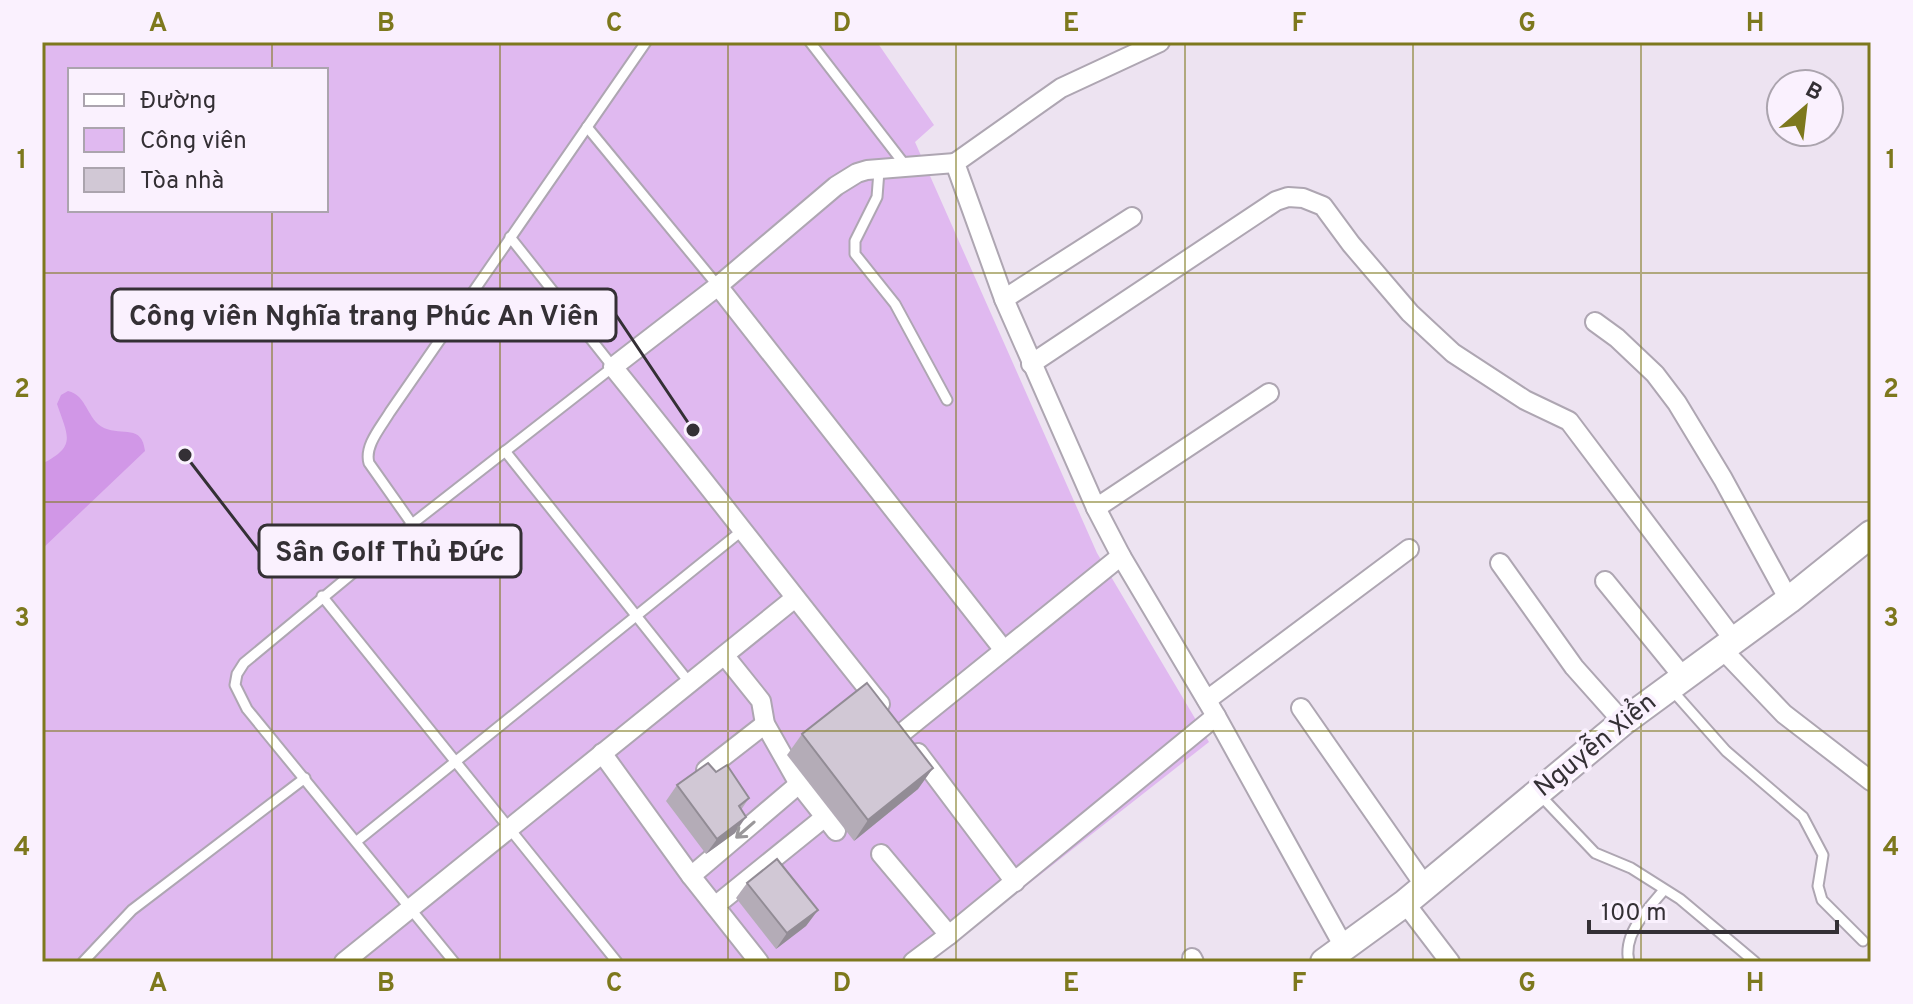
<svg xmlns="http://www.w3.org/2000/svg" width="1913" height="1004" font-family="Overpass,sans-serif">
<rect width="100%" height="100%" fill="#ede3f1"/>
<path fill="#e0b9f0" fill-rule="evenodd" d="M 42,42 L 877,42 L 934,125 L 915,142 L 1097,553 L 1209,742 L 929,962 L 42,962 ZM 70,70 L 326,70 L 326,210 L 70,210 Z"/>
<path fill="#d197e7" d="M 68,391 C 87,395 87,420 104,428 C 123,436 142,424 145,451 L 42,549 L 42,464 C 77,446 68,437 57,404 L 61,395 Z"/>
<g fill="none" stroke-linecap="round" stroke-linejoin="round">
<defs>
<g id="service">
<path d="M 810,42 L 905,165"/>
<path d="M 587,127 L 718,286"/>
<path d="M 879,171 L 877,197 L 855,241 L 855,254 L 895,304 L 947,400"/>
<path d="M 505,451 L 689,682"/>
<path d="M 412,524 L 369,463 C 364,446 381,427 390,412 L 646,42"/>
<path d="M 322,596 L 617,962"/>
<path d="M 1671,689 L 1726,751 L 1803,817 L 1823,855 L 1818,886 L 1822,900 L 1863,941"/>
<path d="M 1539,794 L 1595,853 L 1631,868 L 1680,899 L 1755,962"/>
<path d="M 357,841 L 744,529"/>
<path d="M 83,962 L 132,910 L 305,778"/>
<path d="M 454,962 L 247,709 L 235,685 L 237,674 L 244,663 L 412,524 L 613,367 L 510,237"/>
<path d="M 1629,962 C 1622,934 1648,909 1664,890"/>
</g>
<g id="minor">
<path d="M 1160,42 L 1061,88 L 955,163 L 1004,299 L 1096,508 L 1121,556 L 1216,716 L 1344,947"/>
<path d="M 718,286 L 1003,649"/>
<path d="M 1004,299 L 1132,217"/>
<path d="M 1595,322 L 1617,338 L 1655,374 L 1677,403 L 1723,479 L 1789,600"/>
<path d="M 1031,364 L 1276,201 L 1288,197 L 1303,198 L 1323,206 L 1351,244 L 1410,313 L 1453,353 L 1525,400 L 1569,421 L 1734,640"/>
<path d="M 1096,508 L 1269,393"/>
<path d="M 1500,563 L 1574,667 L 1623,722"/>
<path d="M 1605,581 L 1684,678"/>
<path d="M 1722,649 L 1784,714 L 1871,781"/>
<path d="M 725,656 L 761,701 L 765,724 L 799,784 L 836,831"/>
<path d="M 1207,700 L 1409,549"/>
<path d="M 880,704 C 790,592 703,478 613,367 L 718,286 L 836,186 L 857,173 L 867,170 L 955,163"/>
<path d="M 1301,708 L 1425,886"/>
<path d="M 903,732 L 1121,556"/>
<path d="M 602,753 L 691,876 L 759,962"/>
<path d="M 918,753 L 1015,882"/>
<path d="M 706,770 L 765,724"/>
<path d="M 881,854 L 949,935"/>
<path d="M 691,876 L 799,784"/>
<path d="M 1405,903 L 1450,962"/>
<path d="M 715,906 L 825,817"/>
<path d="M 1192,958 L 1194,962"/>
<path d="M 344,962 L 795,598"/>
<path d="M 913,962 L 949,935 L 1216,716"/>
</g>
<path id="secondary" d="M 1324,962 L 1405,903 L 1623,722 L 1789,600 L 1871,534"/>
</defs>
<use href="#service" stroke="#aea6b2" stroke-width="13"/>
<use href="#minor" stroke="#aea6b2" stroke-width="22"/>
<use href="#secondary" stroke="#aea6b2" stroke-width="30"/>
<use href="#service" stroke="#fff" stroke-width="9"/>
<use href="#minor" stroke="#fff" stroke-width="18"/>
<use href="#secondary" stroke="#fff" stroke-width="26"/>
</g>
<g fill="#b4acb7">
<path d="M 802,734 L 933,768 L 918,789 L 854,841 L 787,755 Z"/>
<path d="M 716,772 L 749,798 L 741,810 L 735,833 L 706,854 L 666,801 L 677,785 Z"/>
<path d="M 747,883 L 818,910 L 806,926 L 776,949 L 736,898 Z"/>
</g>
<g fill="#928c95">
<path d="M 933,768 L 918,789 L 854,841 L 868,820 Z"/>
<path d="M 746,817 L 735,833 L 706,854 L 717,839 Z"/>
<path d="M 818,910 L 806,926 L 776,949 L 787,933 Z"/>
</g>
<g fill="#d1c8d5" stroke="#928c95" stroke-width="2">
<path d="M 867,683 L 933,768 L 868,820 L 802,734 Z"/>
<path d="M 708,763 L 716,772 L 727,765 L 749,798 L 739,806 L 746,817 L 717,839 L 677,785 Z"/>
<path d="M 777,859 L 818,910 L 787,933 L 747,883 Z"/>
</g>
<defs><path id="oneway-shaft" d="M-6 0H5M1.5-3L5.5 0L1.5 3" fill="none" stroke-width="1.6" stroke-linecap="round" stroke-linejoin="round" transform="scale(2)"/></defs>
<use stroke="#9a989a" href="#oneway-shaft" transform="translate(745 830) rotate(139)"/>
<path fill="none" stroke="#7d781d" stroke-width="2" stroke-opacity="0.55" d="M 272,42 L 272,70M 500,42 L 500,962M 728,42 L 728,962M 956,42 L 956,962M 1185,42 L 1185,962M 1413,42 L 1413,962M 1641,42 L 1641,962M 272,210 L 272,962M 42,273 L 1871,273M 42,502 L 1871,502M 42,731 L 1871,731"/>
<g text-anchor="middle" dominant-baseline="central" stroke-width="8" stroke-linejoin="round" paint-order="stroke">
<g font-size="26" fill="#343035" stroke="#faf1fe">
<text transform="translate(1596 746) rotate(-39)">Nguyễn Xiển</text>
</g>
</g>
<path fill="none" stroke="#343035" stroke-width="3" d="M693 430L616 315M185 455L259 551"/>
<g fill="#343035" stroke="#faf1fe" stroke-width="3">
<circle cx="693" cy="430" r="8"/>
<circle cx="185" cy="455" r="8"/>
</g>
<g fill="#faf1fe" stroke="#343035" stroke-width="3">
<rect x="112" y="289" width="504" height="52" rx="8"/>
<rect x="259" y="525" width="262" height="52" rx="8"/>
</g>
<g font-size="28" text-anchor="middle" font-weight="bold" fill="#343035">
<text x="364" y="325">Công viên Nghĩa trang Phúc An Viên</text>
<text x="390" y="561">Sân Golf Thủ Đức</text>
</g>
<rect width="1913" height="1004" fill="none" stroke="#faf1fe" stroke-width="88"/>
<rect x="68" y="68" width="260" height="144" fill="#faf1fe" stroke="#aba4ae" stroke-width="2"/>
<rect x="84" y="94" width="40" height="12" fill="#ffffff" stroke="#aba4ae" stroke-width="2"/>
<text x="140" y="108" font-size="24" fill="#343035">Đường</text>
<rect x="84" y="128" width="40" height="24" fill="#e0b9f0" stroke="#aba4ae" stroke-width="2"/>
<text x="140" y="148" font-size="24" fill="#343035">Công viên</text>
<rect x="84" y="168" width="40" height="24" fill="#d1c8d5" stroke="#aba4ae" stroke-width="2"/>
<text x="140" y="188" font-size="24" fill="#343035">Tòa nhà</text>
<g transform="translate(1805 108) rotate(28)"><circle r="38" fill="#faf1fe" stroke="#aba4ae" stroke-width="2"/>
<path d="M0-6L14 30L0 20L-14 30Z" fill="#7d781d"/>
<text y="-12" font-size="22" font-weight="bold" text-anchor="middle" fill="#343035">B</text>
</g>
<path d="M1589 920v12h248v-12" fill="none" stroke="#343035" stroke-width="4"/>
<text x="1601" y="920" font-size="24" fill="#343035" stroke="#faf1fe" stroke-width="6" paint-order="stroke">100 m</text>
<rect x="44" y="44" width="1825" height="916" fill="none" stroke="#7d781d" stroke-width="3"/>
<g font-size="26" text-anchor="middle" font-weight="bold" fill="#7d781d">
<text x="158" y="31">A</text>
<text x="386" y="31">B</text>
<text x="614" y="31">C</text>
<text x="842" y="31">D</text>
<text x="1071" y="31">E</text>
<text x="1299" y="31">F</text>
<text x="1527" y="31">G</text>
<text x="1755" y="31">H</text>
<text x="22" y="168">1</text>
<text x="1891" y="168">1</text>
<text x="22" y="397">2</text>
<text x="1891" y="397">2</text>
<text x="22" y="626">3</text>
<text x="1891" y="626">3</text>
<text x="22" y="855">4</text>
<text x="1891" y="855">4</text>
<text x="158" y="991">A</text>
<text x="386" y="991">B</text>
<text x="614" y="991">C</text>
<text x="842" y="991">D</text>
<text x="1071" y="991">E</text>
<text x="1299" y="991">F</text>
<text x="1527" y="991">G</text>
<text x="1755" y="991">H</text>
</g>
</svg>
